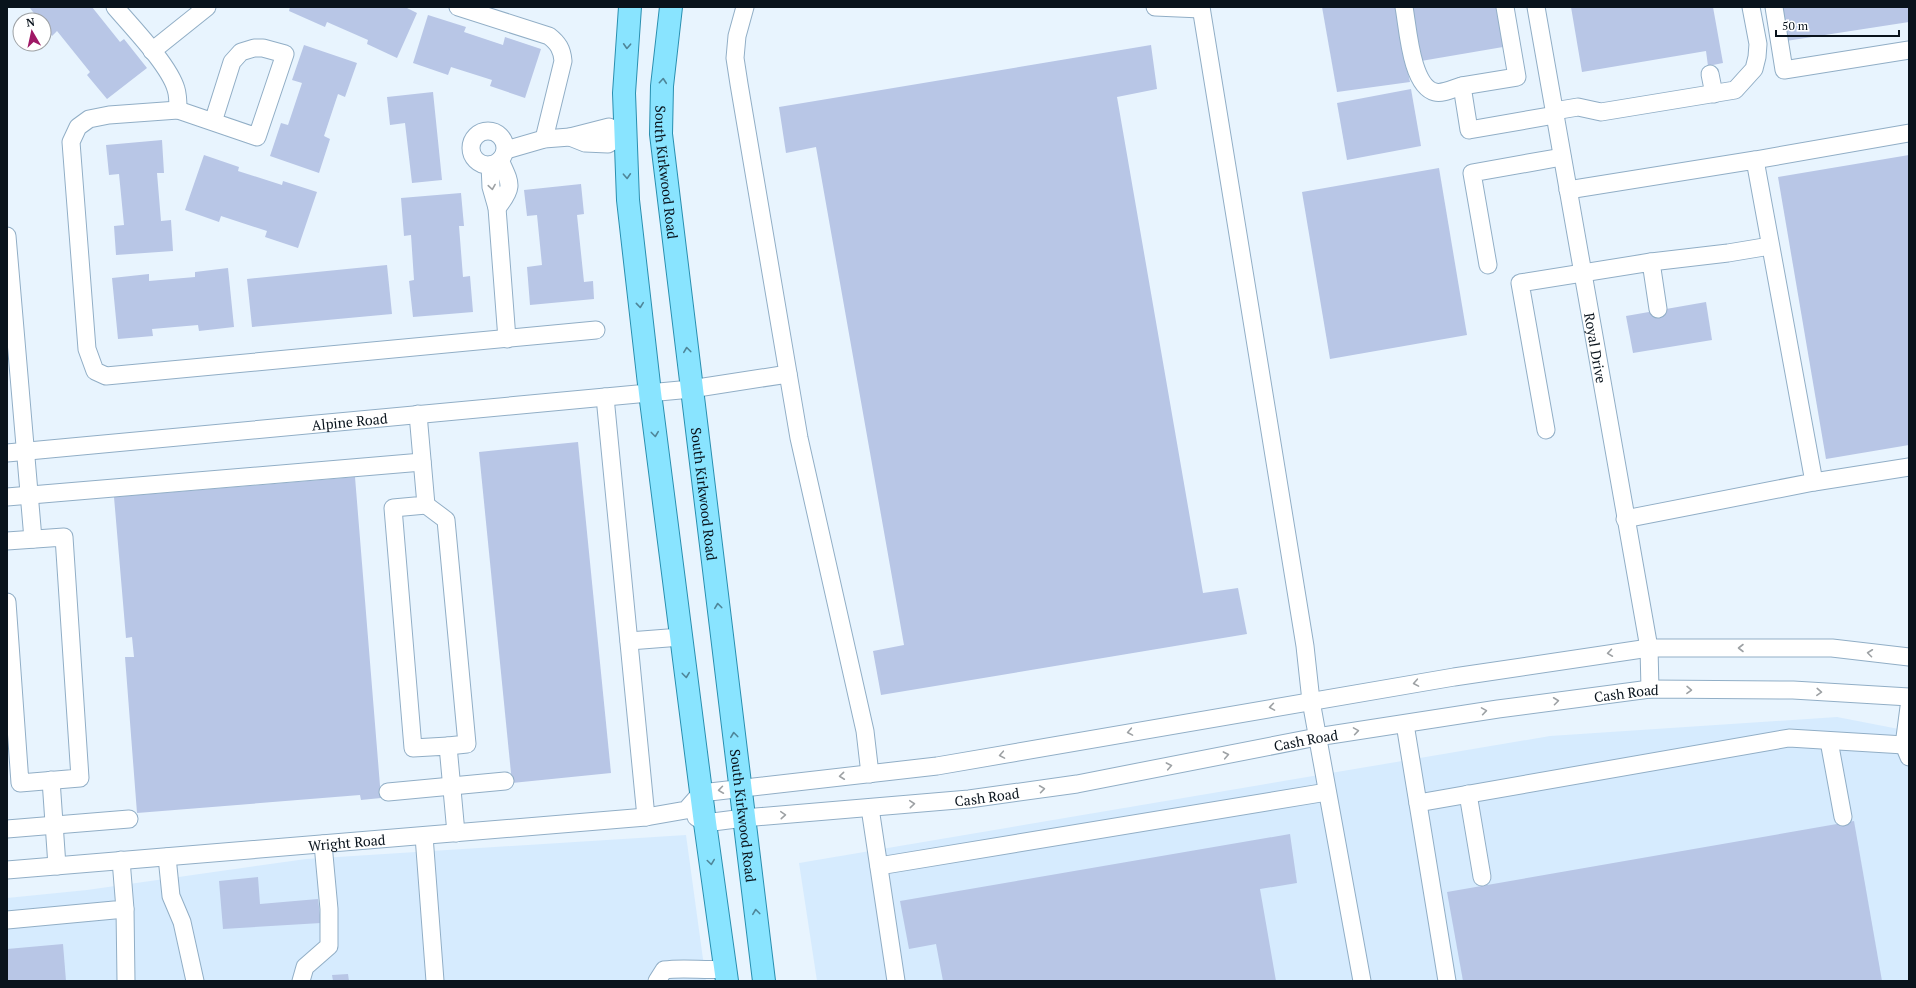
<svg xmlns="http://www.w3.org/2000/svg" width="1916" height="988" font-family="'PT Serif',serif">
<rect width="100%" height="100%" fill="#e8f4fe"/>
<g fill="#d6ebfe">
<path d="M 1837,717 L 1909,731 L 1909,981 L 817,981 L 799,863 L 1550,736 Z"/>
<path d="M 686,835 L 706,981 L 7,981 L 7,898 L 87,890 L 306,859 Z"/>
</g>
<g fill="#b8c6e6">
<path d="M 32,7 L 92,7 L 120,42 L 124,39 L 147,68 L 107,99 L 87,75 L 90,72 L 57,31 L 52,36 L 44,26 L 44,20 L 39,20 L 30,8 Z"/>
<path d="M 290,7 L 405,7 L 417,13 L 397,58 L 367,44 L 368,40 L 327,22 L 325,27 L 289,11 Z"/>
<path d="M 1322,7 L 1395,7 L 1410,82 L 1337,92 Z"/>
<path d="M 1411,7 L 1496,7 L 1503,47 L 1421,61 Z"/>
<path d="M 1571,7 L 1713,7 L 1723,63 L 1708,66 L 1706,51 L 1582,72 Z"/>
<path d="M 1780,7 L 1909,7 L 1909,22 L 1786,41 Z"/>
<path d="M 428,15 L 466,27 L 464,32 L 503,45 L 505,37 L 541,49 L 525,98 L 490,86 L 492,80 L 451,67 L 448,75 L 413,63 Z"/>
<path d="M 304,45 L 357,63 L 345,97 L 338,94 L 324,136 L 330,139 L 319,173 L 270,156 L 281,123 L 288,125 L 302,83 L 292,80 Z"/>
<path d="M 1151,45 L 1157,89 L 1117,97 L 1203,593 L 1238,588 L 1247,634 L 881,695 L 873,651 L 904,645 L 816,147 L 786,153 L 779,107 Z"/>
<path d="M 1411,89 L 1421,146 L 1347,160 L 1337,103 Z"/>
<path d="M 433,92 L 442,180 L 412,183 L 405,123 L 390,125 L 387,97 Z"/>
<path d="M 162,140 L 164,173 L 157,173 L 161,221 L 171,220 L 173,251 L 116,255 L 114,226 L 124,225 L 119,174 L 109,175 L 106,145 Z"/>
<path d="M 204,155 L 239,167 L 238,171 L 282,185 L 283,181 L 317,192 L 298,248 L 265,237 L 267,231 L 221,216 L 219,222 L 185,210 Z"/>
<path d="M 1909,155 L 1909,445 L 1826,459 L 1778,177 Z"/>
<path d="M 1439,168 L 1467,335 L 1330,359 L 1302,192 Z"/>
<path d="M 581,184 L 584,214 L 577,215 L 584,282 L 593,281 L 594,299 L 530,305 L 527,267 L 542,265 L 537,215 L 527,216 L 524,190 Z"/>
<path d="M 461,193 L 464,226 L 459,226 L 463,277 L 470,276 L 473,312 L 413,317 L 409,281 L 414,280 L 411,235 L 404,236 L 401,198 Z"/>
<path d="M 387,265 L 392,314 L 252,327 L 247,279 Z"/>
<path d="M 228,268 L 234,327 L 199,331 L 198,325 L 152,329 L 153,336 L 118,339 L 112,278 L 149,274 L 149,281 L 195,277 L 195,272 Z"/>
<path d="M 1706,302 L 1712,340 L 1633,353 L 1626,316 Z"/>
<path d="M 578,442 L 611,773 L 512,783 L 479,452 Z"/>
<path d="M 355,477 L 381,798 L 361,800 L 360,795 L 137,813 L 125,657 L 134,657 L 132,637 L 126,638 L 114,497 Z"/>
<path d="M 1854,821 L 1882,981 L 1463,981 L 1447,892 Z"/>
<path d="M 1290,834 L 1297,883 L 1260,889 L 1276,981 L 943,981 L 936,944 L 909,949 L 900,901 Z"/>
<path d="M 258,877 L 260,904 L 318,899 L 321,923 L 223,929 L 219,881 Z"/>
<path d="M 63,944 L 66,981 L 7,981 L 7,949 Z"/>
<path d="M 348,974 L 349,981 L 333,981 L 332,975 Z"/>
</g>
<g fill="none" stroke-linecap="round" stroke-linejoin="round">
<defs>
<g id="minor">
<path d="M 115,7 C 132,27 169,65 176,89 C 178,95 178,104 178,110"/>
<path d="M 458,7 L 549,36 C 558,43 562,49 563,61 L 544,139"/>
<path d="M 745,7 L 737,36 L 735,58 L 739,84 L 799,438 L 865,731 L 870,774"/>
<path d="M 1155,7 L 1201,9"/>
<path d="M 1201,7 L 1305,646 L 1311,701 L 1362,981"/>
<path d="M 1404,7 C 1408,28 1411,86 1435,92 C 1443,94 1454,88 1462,86"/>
<path d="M 1505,7 L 1517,77 L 1462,86 L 1469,130 L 1555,115"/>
<path id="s1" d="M 1536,7 L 1649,648 L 1650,689"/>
<path d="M 1774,7 L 1784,70 L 1909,50"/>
<path d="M 152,51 L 207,7"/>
<path d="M 1710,74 L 1714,94"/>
<path d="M 1554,111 L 1578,107 L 1601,112 L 1735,90 L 1754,69 L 1757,57 L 1758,44 L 1751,7"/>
<path d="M 213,122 L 232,62 L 241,52 L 254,48 L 263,48 L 285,54 L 257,137 L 178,110 L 109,115 L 89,119 L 78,127 L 71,142 L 87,349 L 95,371 L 106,376 L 596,330"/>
<path d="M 609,127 L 625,134 L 608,144 L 585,143 L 570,137 Z"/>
<circle cx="488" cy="148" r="17"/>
<path d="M 506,150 L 544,139 L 570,137"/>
<path d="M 1755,160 L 1909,133"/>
<path d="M 490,165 L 491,187 L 497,208 L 507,339"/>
<path d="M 1568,190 L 1755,160 L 1814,482 L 1625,519"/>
<path d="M 497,208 C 515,186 510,183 500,160"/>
<path d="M 7,236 L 33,539"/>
<path d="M 1651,262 L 1728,253 L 1770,246"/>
<path d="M 1488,265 L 1472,173 L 1562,157"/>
<path d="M 605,397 L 646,817"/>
<path d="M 418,414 L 426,505 L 393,508 L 413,748 L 448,746 L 456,833"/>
<path d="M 1546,430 L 1520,283 L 1651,262 L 1658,309"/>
<path id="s2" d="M 7,453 L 691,389 L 788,374"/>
<path d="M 1814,482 L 1909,467"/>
<path d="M 7,497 L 422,462"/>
<path d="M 426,505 L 446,520 L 467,744 L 448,746"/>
<path d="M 7,541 L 64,537 L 80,778 L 20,783 L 7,602"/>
<path d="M 629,641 L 681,637"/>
<path d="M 1909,707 L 1904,745 L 1909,757"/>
<path d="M 1405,724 L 1447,981"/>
<path d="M 1829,741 L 1843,817"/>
<path d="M 51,780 L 57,866"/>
<path d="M 388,792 L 505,781"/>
<path d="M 1468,794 L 1482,877"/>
<path d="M 1418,803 L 1789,738 L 1904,745"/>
<path d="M 870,808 L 896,981"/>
<path id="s3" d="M 696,817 L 705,823 L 744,818 L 969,799 L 1077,784 L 1317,737 L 1498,709 L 1650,689 L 1793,690 L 1909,697"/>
<path d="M 7,829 L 129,819"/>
<path d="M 424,836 L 435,981"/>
<path d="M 167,857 L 171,896 L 182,922 L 195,981"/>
<path d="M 879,866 L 1327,792"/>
<path id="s4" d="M 7,870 L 646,817 L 686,810 L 701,793 L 937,766 L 1454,677 L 1649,648 L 1832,648 L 1909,657"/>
<path d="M 125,909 L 126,981"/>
<path d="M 7,920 L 125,909 L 121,860"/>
<path d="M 301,981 L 305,967 L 329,946 L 329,909 L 323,844"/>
<path d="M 657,981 L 664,970 C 685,967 705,971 726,969"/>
</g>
<g id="major">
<path d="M 630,7 L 624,93 L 628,200 L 650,393 L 705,823 L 727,981"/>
<path id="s5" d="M 671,7 L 662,86 L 661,134 L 764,981"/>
</g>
</defs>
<use href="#minor" stroke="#91aec6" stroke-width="19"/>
<use href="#major" stroke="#298fb0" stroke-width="24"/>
<use href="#minor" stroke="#fff" stroke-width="17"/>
<use href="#major" stroke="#89e4ff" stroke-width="22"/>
</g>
<defs><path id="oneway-chevron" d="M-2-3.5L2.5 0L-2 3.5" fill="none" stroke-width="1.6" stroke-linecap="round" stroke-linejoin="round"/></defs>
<g stroke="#4f8699">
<use href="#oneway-chevron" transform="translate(627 46) rotate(93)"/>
<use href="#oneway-chevron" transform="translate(663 81) rotate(-85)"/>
<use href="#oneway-chevron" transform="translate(627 176) rotate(87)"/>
<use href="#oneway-chevron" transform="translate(640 305) rotate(84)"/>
<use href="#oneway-chevron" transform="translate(687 350) rotate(-97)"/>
<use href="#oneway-chevron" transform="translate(655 434) rotate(83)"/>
<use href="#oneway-chevron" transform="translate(718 606) rotate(-97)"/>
<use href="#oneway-chevron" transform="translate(686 675) rotate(83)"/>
<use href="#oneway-chevron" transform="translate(734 735) rotate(-97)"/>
<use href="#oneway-chevron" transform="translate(711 862) rotate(82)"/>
<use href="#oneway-chevron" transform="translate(756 912) rotate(-97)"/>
</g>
<g stroke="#9da1a4">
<use href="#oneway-chevron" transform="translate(492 187) rotate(81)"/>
<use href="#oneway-chevron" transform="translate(1741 648) rotate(-180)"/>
<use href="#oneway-chevron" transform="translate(1610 653) rotate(172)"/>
<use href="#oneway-chevron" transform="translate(1870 653) rotate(-173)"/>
<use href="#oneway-chevron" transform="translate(1416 683) rotate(170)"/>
<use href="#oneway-chevron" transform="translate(1689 690) rotate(1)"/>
<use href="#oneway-chevron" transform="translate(1819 692) rotate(3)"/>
<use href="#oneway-chevron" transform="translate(1556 701) rotate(-7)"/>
<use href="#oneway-chevron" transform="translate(1272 707) rotate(171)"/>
<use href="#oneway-chevron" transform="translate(1484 711) rotate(-9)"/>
<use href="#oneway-chevron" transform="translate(1356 731) rotate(-9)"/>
<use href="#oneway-chevron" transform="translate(1130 732) rotate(170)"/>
<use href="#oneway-chevron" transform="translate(1002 755) rotate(170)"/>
<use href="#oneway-chevron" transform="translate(1226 755) rotate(-11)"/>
<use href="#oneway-chevron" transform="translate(1169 766) rotate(-11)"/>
<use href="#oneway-chevron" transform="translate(842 776) rotate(174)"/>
<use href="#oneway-chevron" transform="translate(1042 789) rotate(-8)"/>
<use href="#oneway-chevron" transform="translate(721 790) rotate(172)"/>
<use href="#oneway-chevron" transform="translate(912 804) rotate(-5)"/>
<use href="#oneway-chevron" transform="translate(783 815) rotate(-4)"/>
</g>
<g text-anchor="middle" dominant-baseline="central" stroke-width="3" stroke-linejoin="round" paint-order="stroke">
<g font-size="14" fill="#09131c" stroke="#fff">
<text stroke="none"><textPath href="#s5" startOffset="166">South Kirkwood Road</textPath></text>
<text stroke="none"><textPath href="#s1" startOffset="346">Royal Drive</textPath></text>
<text stroke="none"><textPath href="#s2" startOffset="344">Alpine Road</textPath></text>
<text stroke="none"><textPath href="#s5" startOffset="490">South Kirkwood Road</textPath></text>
<text stroke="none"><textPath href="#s3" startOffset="942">Cash Road</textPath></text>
<text stroke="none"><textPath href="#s3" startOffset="618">Cash Road</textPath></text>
<text stroke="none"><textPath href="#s3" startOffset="294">Cash Road</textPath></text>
<text stroke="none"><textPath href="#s5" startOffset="814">South Kirkwood Road</textPath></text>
<text stroke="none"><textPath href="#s4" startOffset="341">Wright Road</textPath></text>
</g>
</g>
<rect width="1916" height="988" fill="none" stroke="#09131c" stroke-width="16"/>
<g transform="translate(32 32) rotate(351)"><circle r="19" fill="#ffffff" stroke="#9da1a4"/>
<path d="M0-3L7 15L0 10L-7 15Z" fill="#9f1865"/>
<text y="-6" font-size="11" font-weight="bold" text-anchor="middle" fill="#09131c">N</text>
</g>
<path d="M1776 30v6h123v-6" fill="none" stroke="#09131c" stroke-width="2"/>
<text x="1782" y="30" font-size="12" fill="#09131c" stroke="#ffffff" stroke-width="3" paint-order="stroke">50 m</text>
</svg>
